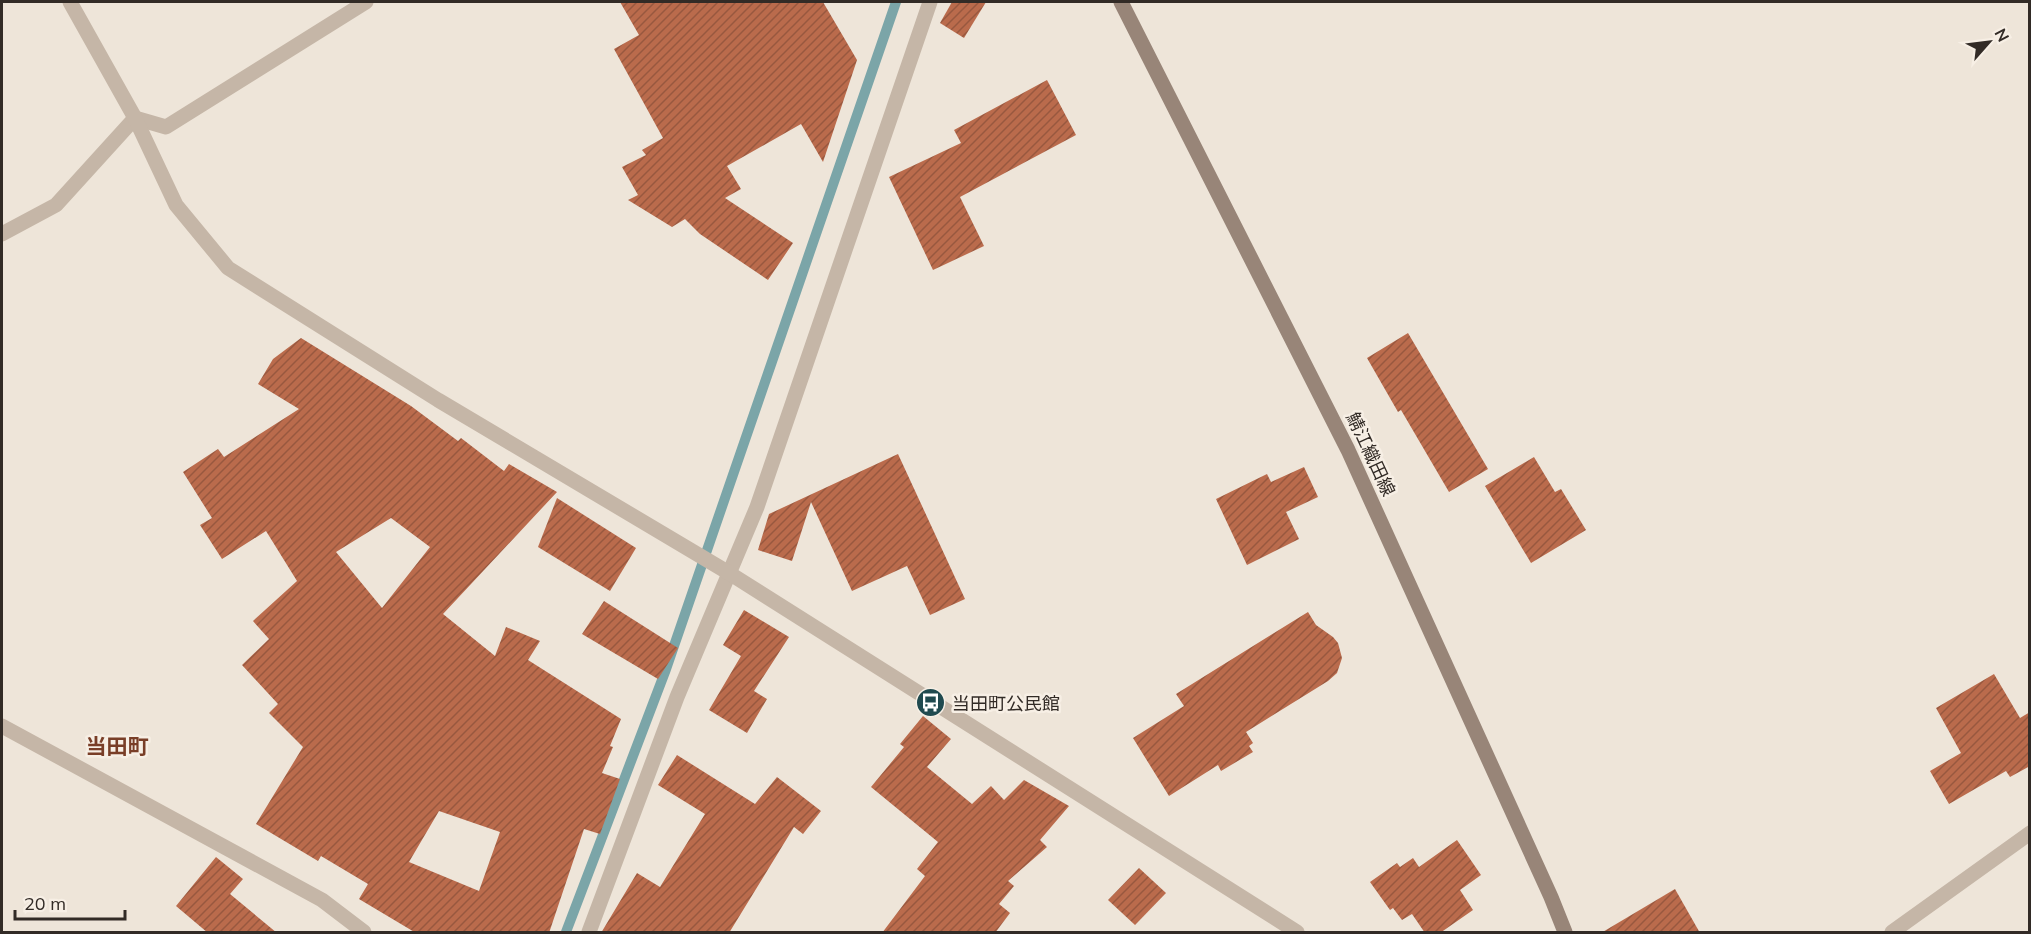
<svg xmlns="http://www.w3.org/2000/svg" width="2031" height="934" font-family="Mulish,'Noto Sans JP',sans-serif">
<defs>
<pattern id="building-hatch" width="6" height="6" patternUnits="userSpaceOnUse" patternTransform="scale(1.5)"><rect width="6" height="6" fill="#ba6b4c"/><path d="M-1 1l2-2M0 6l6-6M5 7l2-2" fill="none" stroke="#98583f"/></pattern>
</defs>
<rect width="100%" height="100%" fill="#eee5d9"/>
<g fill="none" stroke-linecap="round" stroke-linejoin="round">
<path stroke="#7ba5a8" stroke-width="10" d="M 566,932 L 665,672 L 896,2"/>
</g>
<g fill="url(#building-hatch)" fill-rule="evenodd">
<path d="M 620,2 L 823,2 L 857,60 L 823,162 L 801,124 L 727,166 L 741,189 L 725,198 L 793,243 L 768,280 L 700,234 L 685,219 L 672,227 L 628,200 L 638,195 L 622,167 L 646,155 L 642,150 L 663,138 L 614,49 L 639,35 Z"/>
<path d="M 952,2 L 986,2 L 964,38 L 940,23 Z"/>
<path d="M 1047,80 L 1076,135 L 960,197 L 984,246 L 933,270 L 889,177 L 961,143 L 954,130 Z"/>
<path d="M 1408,333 L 1488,469 L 1449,492 L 1401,410 L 1398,412 L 1367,358 Z"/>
<path d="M 301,338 L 411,406 L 458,441 L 461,438 L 504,471 L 509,464 L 557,492 L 443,614 L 495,656 L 506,627 L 540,641 L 528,660 L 621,719 L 610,746 L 613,747 L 602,773 L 620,779 L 600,834 L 584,829 L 549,933 L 416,933 L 359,899 L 368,884 L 321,856 L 318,861 L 256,824 L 303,747 L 269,713 L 278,704 L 242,665 L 269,639 L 253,621 L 297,581 L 266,531 L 222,559 L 200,525 L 212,518 L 183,472 L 218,449 L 224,457 L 299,409 L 258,384 L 273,359 ZM 391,518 L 430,547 L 382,608 L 336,552 ZM 439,811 L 500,832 L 479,891 L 409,862 Z"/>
<path d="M 898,454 L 965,599 L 930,615 L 907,566 L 852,591 L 811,502 L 792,561 L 758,550 L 769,514 Z"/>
<path d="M 1534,457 L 1555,492 L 1561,489 L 1586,530 L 1531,563 L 1485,486 Z"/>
<path d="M 1304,467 L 1318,497 L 1286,512 L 1299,539 L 1247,565 L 1216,499 L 1267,474 L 1271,482 Z"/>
<path d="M 557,498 L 636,548 L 610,591 L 538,547 Z"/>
<path d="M 604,601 L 678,648 L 658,679 L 582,634 Z"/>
<path d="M 744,610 L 789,637 L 754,691 L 767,699 L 747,733 L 709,710 L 741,656 L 723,645 Z"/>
<path d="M 1308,612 L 1316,625 L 1333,637 L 1338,643 L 1342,658 L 1337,673 L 1328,681 L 1246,732 L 1253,743 L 1249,746 L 1253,752 L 1221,771 L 1218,765 L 1169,796 L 1133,738 L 1184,706 L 1176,694 Z"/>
<path d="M 1994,674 L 2020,718 L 2030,712 L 2030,766 L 2010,777 L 2006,771 L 1949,804 L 1930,771 L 1961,753 L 1936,708 Z"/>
<path d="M 923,716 L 951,739 L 927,767 L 972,804 L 991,786 L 1004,800 L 1024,780 L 1069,806 L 1040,840 L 1047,847 L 1008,881 L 1014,886 L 999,904 L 1010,913 L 995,933 L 882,933 L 925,876 L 917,869 L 938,842 L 871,787 L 904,747 L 900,744 Z"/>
<path d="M 677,755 L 755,804 L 777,777 L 821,811 L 803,834 L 794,827 L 729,933 L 601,933 L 637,873 L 660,887 L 705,814 L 658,785 Z"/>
<path d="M 1457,840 L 1481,875 L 1460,890 L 1473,910 L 1440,933 L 1425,933 L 1412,914 L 1402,920 L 1393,908 L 1390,910 L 1370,882 L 1397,863 L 1400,867 L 1413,858 L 1419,867 Z"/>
<path d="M 216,857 L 243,879 L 230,894 L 277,933 L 208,933 L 176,906 Z"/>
<path d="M 1139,868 L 1166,893 L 1135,925 L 1108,900 Z"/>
<path d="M 1675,889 L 1700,933 L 1601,933 Z"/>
</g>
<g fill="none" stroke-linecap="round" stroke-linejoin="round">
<g stroke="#c5b6a7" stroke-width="15">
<path d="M 2,234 L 56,205 L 135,118 L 166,127 L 366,2"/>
<path d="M 2,726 L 322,900 L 364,932"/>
<path d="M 589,932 L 677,697 L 757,507 L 930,2"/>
<path d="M 1892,932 L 2030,833"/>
</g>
<path stroke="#c5b6a7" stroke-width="15" d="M 70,2 L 135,118 L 176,205 L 228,268 L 438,400 L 729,573 L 1297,932"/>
<path stroke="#988578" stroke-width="15" d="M 1121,2 L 1348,450 L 1551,897 L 1565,932"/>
</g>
<defs>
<symbol id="bus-disc" viewBox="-11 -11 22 22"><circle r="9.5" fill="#204a4f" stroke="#f7efe5"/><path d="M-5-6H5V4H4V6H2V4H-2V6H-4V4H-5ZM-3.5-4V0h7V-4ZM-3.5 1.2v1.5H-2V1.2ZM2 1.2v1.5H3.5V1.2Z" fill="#fff"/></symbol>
</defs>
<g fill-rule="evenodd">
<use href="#bus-disc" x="914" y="686" width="33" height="33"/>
</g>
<g text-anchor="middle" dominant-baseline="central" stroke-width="5" stroke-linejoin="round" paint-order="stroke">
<g font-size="18" fill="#322b26" stroke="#f7efe5">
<text transform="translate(1371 454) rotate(65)">鯖江織田線</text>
</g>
<g font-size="18" fill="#322b26" stroke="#f7efe5" text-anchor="start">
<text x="952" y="703">当田町公民館</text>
</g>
<g font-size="21" font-weight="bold" fill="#793e27" stroke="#f7efe5">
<text x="117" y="746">当田町</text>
</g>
</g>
<rect width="2031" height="934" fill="none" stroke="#322b26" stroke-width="6"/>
<g transform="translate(1989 42) rotate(62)" stroke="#f7efe5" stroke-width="4.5" paint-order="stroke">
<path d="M0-4.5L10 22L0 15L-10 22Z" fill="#322b26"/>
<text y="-9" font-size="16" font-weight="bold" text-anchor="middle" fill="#322b26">N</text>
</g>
<path d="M15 910v9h110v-9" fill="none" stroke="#322b26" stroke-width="3"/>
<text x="24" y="910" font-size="18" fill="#322b26" stroke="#f7efe5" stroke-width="4.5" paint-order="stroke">20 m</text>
</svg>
